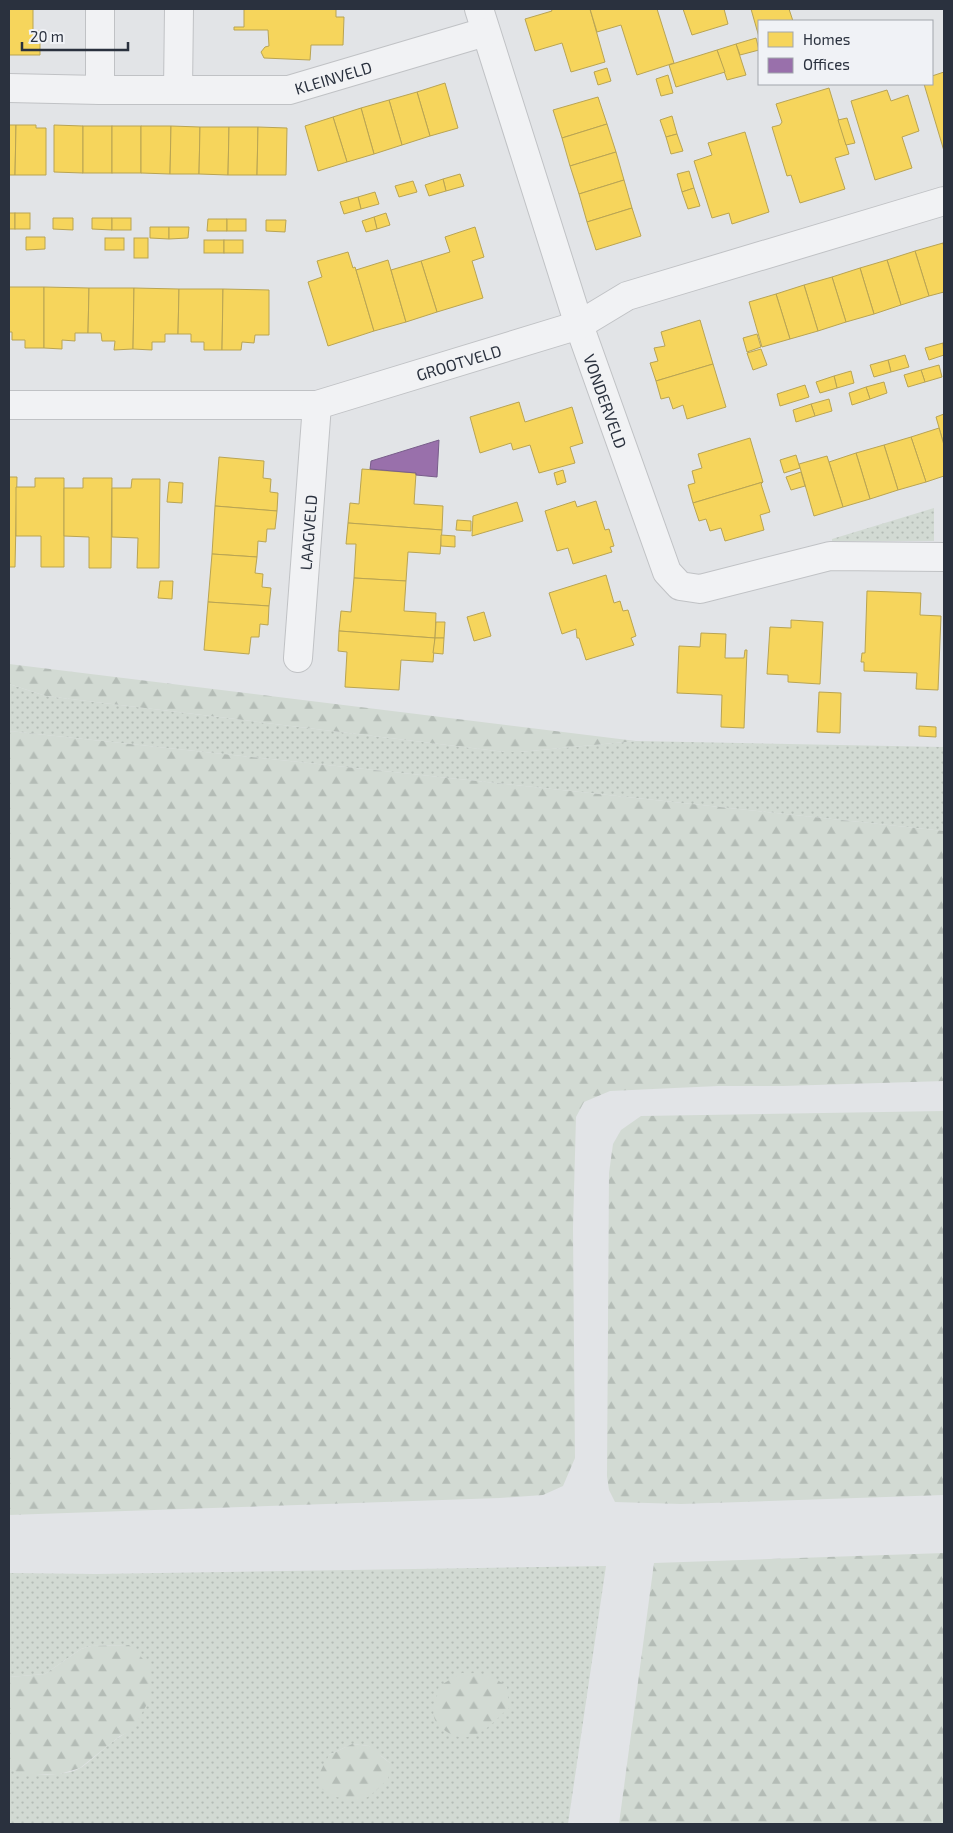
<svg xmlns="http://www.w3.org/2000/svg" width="953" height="1833" font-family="'Exo 2',sans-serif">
<defs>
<pattern id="green-dots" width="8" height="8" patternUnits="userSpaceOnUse" patternTransform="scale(1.25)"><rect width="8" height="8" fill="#d2dad3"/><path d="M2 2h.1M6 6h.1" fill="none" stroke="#b4bcb6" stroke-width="1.8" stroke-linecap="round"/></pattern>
<pattern id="forest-firs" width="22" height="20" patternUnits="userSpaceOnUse" patternTransform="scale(1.25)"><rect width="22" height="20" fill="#d2dad3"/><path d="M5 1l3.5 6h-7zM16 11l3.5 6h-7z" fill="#b4bcb6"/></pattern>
</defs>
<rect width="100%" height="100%" fill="#e2e4e7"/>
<g fill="url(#green-dots)" fill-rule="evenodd">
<path d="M 934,508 L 934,541 L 832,541 L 832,539 Z"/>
<path d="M 9,684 L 46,696 L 505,752 L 519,752 L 636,741 L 944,747 L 944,831 L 9,731 Z"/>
<path d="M 606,1566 L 568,1824 L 9,1824 L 9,1769 C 27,1775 65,1778 82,1767 C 98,1755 111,1741 129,1731 L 129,1645 L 91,1646 L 81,1649 L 45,1674 L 9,1677 L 9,1573 L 96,1574 ZM 352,1744 L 369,1746 L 390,1763 L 329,1755 Z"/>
</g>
<g fill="url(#forest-firs)">
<path d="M 9,664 L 636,741 L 519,752 L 505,752 L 46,696 L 9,684 Z"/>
<path d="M 9,731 L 944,831 L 944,1081 L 783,1086 L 718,1086 L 610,1091 L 584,1102 L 576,1117 L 573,1228 L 575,1458 L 563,1486 L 543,1495 L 500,1498 L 9,1515 Z"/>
<path d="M 944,1111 L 944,1495 L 681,1504 L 615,1502 L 609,1490 L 607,1476 L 609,1173 L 613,1144 L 621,1130 L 641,1116 Z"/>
<path d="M 944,1553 L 944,1824 L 619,1824 L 654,1563 Z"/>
<path d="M 129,1645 L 149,1665 L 151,1697 L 137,1722 L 129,1732 L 120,1736 L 80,1768 L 60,1774 L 22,1774 L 9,1769 L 9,1677 L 45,1674 L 81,1649 L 91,1646 Z"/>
<path d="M 462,1673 C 481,1673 492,1674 507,1687 L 509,1708 C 500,1715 492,1726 482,1731 C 469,1740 455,1739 443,1729 C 439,1725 435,1722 434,1717 C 432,1707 437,1695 439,1686 Z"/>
<path d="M 352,1744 L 369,1746 L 379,1751 L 381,1756 L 390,1763 L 388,1779 C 380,1786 373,1795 364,1799 C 352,1803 323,1796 319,1784 C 316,1775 326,1762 329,1755 Z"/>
</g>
<g fill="#f6d55c" stroke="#b9a453">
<path d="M 9,9 L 33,9 L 33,31 L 40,31 L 40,55 L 9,55 Z"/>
<path d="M 244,9 L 336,9 L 336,17 L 344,17 L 343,45 L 311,45 L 310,60 L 264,58 L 261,52 L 265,47 L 269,46 L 268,30 L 234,30 L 234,27 L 244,27 Z"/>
<path d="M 551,9 L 590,9 L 605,62 L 571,72 L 562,43 L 535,51 L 525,19 L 552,11 Z"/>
<path d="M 590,9 L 657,9 L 674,63 L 637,75 L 621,25 L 597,32 Z"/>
<path d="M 683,9 L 724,9 L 728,24 L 692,35 Z"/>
<path d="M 751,9 L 789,9 L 793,21 L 759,21 L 759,37 Z"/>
<path d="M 756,38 L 759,50 L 740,55 L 736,44 Z"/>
<path d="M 736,44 L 746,75 L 727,80 L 717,50 Z"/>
<path d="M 717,50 L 725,72 L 676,87 L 669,65 Z"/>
<path d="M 607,68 L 611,81 L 598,85 L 594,72 Z"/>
<path d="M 944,72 L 944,151 L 924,84 L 932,84 L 932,76 Z"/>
<path d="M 668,75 L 673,93 L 661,96 L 656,79 Z"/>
<path d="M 445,83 L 458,128 L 430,136 L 417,92 Z"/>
<path d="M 829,88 L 849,154 L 835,158 L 845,189 L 800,203 L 791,175 L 787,176 L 772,127 L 780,125 L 782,122 L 776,104 Z"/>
<path d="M 887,90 L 891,101 L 908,95 L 919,131 L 902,137 L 912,168 L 875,180 L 851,101 Z"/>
<path d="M 417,92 L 430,136 L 402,145 L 389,100 Z"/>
<path d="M 598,97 L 607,124 L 562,138 L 553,110 Z"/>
<path d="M 389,100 L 402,145 L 374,154 L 361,108 Z"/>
<path d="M 361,108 L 374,154 L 347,162 L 333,117 Z"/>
<path d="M 672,116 L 677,134 L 666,137 L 660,120 Z"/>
<path d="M 333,117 L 347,162 L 318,171 L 305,126 Z"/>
<path d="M 847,118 L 855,143 L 846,145 L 838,120 Z"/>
<path d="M 607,124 L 616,152 L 570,166 L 562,138 Z"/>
<path d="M 9,125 L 16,125 L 15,175 L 9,175 Z"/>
<path d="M 16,125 L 36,125 L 36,128 L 46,128 L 46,175 L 15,175 Z"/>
<path d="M 54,125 L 83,126 L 83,173 L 54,172 Z"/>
<rect x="83" y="126" width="29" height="47"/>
<rect x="112" y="126" width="29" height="47"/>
<path d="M 141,126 L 171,126 L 170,174 L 141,173 Z"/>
<path d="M 171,126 L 200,127 L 199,174 L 170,174 Z"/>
<path d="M 200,127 L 229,127 L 228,175 L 199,174 Z"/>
<path d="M 229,127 L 258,127 L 257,175 L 228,175 Z"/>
<path d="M 258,127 L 287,128 L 286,175 L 257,175 Z"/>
<path d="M 745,132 L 769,212 L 732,224 L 729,213 L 712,218 L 694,161 L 712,155 L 708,143 Z"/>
<path d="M 677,134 L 683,151 L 671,154 L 666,137 Z"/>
<path d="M 616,152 L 624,180 L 579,194 L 570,166 Z"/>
<path d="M 689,171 L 694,188 L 682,192 L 677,174 Z"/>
<path d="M 460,174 L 464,186 L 446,191 L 443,179 Z"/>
<path d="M 443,179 L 446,191 L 429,196 L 425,185 Z"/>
<path d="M 624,180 L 632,208 L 587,222 L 579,194 Z"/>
<path d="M 413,181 L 417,192 L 399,197 L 395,186 Z"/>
<path d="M 694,188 L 700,206 L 688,209 L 682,192 Z"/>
<path d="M 375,192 L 379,204 L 361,209 L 358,197 Z"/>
<path d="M 358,197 L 361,209 L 344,214 L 340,202 Z"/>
<path d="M 632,208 L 641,236 L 596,250 L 587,222 Z"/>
<rect x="9" y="213" width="6" height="16"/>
<rect x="15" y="213" width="15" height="16"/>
<path d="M 386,213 L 390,225 L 377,229 L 374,217 Z"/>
<path d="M 374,217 L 377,229 L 366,232 L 362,221 Z"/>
<path d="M 53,218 L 73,218 L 73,230 L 53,229 Z"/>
<path d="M 92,218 L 112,218 L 112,230 L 92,229 Z"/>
<rect x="112" y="218" width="19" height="12"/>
<path d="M 208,219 L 227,219 L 227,231 L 207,231 Z"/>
<rect x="227" y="219" width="19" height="12"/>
<path d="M 266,220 L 286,220 L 285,232 L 266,231 Z"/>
<path d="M 150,227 L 169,227 L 169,239 L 150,238 Z"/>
<path d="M 169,227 L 189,227 L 188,238 L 169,239 Z"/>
<path d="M 475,227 L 484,257 L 472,261 L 483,298 L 437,312 L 421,261 L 450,252 L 445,237 Z"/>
<path d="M 26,237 L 45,237 L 45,249 L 26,250 Z"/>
<rect x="105" y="238" width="19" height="12"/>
<rect x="134" y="238" width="14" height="20"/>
<rect x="204" y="240" width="20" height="13"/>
<rect x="224" y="240" width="19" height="13"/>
<path d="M 943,243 L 944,248 L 944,292 L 929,296 L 915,251 Z"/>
<path d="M 915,251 L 929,296 L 901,305 L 887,260 Z"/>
<path d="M 348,252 L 353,268 L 355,267 L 356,270 L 374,331 L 328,346 L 308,282 L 322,277 L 317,261 Z"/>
<path d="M 388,260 L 406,322 L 374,331 L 356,270 Z"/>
<path d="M 887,260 L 901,305 L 874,314 L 860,268 Z"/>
<path d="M 421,261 L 437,312 L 406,322 L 391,270 Z"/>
<path d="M 860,268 L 874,314 L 846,322 L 832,277 Z"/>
<path d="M 832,277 L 846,322 L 818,331 L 804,285 Z"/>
<path d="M 804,285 L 818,331 L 790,339 L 776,294 Z"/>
<path d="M 9,287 L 44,287 L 44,348 L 25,348 L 25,340 L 12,340 L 12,332 L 9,332 Z"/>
<path d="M 44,287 L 89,288 L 88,333 L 75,333 L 75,341 L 62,340 L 62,349 L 44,348 Z"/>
<path d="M 89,288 L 134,288 L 133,349 L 114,350 L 115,341 L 102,341 L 101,333 L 88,333 Z"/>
<path d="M 134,288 L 179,289 L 178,334 L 165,334 L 165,342 L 152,342 L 152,350 L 133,349 Z"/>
<path d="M 179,289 L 223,289 L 222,350 L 204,350 L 204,342 L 191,342 L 191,334 L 178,334 Z"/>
<path d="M 223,289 L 269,290 L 269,335 L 255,335 L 254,343 L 242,342 L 241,350 L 222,350 Z"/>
<path d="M 776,294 L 790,339 L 762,347 L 749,302 Z"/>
<path d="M 700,320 L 713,364 L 656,381 L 650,363 L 658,361 L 654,348 L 665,346 L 661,332 Z"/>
<path d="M 757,334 L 761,347 L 747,352 L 743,338 Z"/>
<path d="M 943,343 L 944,355 L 929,360 L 925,348 Z"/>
<path d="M 761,349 L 767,365 L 753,370 L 747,353 Z"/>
<path d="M 905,355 L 909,367 L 891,372 L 888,360 Z"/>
<path d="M 888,360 L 891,372 L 874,377 L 870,365 Z"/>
<path d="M 713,364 L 726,407 L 687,419 L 683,405 L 673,409 L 669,397 L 661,399 L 656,381 Z"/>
<path d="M 939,365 L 942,377 L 925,382 L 921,370 Z"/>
<path d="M 921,370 L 925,382 L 908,387 L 904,375 Z"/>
<path d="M 851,371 L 854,383 L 837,388 L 834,376 Z"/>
<path d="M 834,376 L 837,388 L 820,393 L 816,382 Z"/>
<path d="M 884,382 L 887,393 L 870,399 L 866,387 Z"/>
<path d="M 805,385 L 809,397 L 780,406 L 777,394 Z"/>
<path d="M 866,387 L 870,399 L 852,405 L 849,393 Z"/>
<path d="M 829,399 L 832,411 L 815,416 L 811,404 Z"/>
<path d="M 519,402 L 525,422 L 572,407 L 583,443 L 570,447 L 575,463 L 539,473 L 530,445 L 513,450 L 511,443 L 480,453 L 470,417 Z"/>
<path d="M 811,404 L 815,416 L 796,422 L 793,410 Z"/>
<path d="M 944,414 L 944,445 L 936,417 Z"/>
<path d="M 939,428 L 944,445 L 944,476 L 926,482 L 911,437 Z"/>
<path d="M 911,437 L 926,482 L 898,490 L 884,445 Z"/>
<path d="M 750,438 L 763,482 L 693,503 L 688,485 L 695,483 L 692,471 L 702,468 L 698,454 Z"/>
<path d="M 884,445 L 898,490 L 870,499 L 856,453 Z"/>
<path d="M 856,453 L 870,499 L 843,507 L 829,462 Z"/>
<path d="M 796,455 L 800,468 L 784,473 L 780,460 Z"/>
<path d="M 827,456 L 843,507 L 814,516 L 799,464 Z"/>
<path d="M 219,457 L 264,461 L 263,478 L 271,479 L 270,492 L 278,493 L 277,511 L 215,506 Z"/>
<path d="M 362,469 L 416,473 L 414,504 L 443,506 L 442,530 L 348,523 L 350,503 L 359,504 Z"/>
<path d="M 563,470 L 566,482 L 557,485 L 554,473 Z"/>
<path d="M 801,472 L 805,486 L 791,490 L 786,477 Z"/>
<path d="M 9,477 L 17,477 L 15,567 L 9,567 Z"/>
<path d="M 35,478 L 64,478 L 64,567 L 41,567 L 41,536 L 16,536 L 16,487 L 35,487 Z"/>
<path d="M 83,478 L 112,478 L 111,568 L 89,568 L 89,537 L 64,536 L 64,488 L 83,488 Z"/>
<path d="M 132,479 L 160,479 L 159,568 L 137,568 L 138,538 L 112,537 L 112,488 L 131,488 Z"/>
<path d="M 169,482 L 183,483 L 182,503 L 167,502 Z"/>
<path d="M 763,482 L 761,484 L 770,512 L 760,515 L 764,530 L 725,541 L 721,528 L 710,531 L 706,519 L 699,521 L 693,503 Z"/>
<path d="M 575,501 L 577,507 L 596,501 L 605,530 L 609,529 L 614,546 L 610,547 L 612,552 L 573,564 L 568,548 L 557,551 L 545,511 Z"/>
<path d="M 517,502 L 523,521 L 472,536 L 473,516 Z"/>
<path d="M 215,506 L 277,511 L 275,529 L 267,529 L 266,542 L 258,541 L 257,557 L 212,554 Z"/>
<path d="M 457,520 L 471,521 L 471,531 L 456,530 Z"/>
<path d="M 348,523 L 442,530 L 440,554 L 408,552 L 406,581 L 354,578 L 356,544 L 346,544 Z"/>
<path d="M 441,535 L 455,536 L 455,547 L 441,546 Z"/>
<path d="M 212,554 L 257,557 L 255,573 L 263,574 L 262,587 L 271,588 L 269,606 L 208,602 Z"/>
<path d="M 606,575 L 614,603 L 620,601 L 623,611 L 628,610 L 636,636 L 631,638 L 634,645 L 586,660 L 579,638 L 577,638 L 576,629 L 562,634 L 549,593 Z"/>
<path d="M 354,578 L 406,581 L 404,611 L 436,613 L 435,638 L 339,631 L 341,611 L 351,612 Z"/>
<path d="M 160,581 L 173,581 L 172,599 L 158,598 Z"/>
<path d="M 867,591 L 921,593 L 920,615 L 941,616 L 938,690 L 916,689 L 917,673 L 864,671 L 864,662 L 861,662 L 862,653 L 865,653 Z"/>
<path d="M 208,602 L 269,606 L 268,625 L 260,624 L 259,637 L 251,637 L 249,654 L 204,650 Z"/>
<path d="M 484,612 L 491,636 L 474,641 L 467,617 Z"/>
<path d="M 791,620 L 823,622 L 820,684 L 788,682 L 788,675 L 767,674 L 770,627 L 791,628 Z"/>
<path d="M 436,622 L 445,622 L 444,638 L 435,638 Z"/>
<path d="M 339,631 L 435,638 L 433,662 L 401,660 L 399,690 L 345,687 L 347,652 L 338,651 Z"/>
<path d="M 701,633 L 726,634 L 725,658 L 744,658 L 745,650 L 747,650 L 744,728 L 721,727 L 722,695 L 677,693 L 679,646 L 700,647 Z"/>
<path d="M 435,638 L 444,638 L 443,654 L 433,653 Z"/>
<path d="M 819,692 L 841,693 L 840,733 L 817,732 Z"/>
<path d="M 919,726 L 936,727 L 936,737 L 919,736 Z"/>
</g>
<path fill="#9970ab" stroke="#785d8a" d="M 439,440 L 437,477 L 416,475 L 416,473 L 370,469 L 371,461 Z"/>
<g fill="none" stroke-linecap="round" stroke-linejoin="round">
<defs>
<g id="minor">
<path d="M 100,9 L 100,90"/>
<path id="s1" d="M 479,9 L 579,325 L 667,572 L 680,586 L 700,589 L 830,556 L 944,557"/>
<path id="s2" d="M 9,88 L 100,90 L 289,90 L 485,32"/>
<path d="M 178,90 L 179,9"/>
<path id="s3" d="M 9,405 L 317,405 L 579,325 L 627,296 L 944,201"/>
<path id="s4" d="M 298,658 L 317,405"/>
</g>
</defs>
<use href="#minor" stroke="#c0c2c5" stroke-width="30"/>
<use href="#minor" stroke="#f1f2f4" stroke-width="28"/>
</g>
<g text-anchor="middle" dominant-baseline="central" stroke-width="5" stroke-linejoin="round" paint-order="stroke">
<g font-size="16" fill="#2a313e" stroke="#f0f2f6">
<text stroke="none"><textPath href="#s2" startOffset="326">KLEINVELD</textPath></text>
<text stroke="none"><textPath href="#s3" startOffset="456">GROOTVELD</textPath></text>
<text stroke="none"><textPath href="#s1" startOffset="412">VONDERVELD</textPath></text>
<text stroke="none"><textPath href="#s4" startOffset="126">LAAGVELD</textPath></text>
</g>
</g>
<rect width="953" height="1833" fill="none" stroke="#2a313e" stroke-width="20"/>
<rect x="758" y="20" width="175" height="65" fill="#f0f2f6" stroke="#a1a5ac"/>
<rect x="768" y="32" width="25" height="15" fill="#f6d55c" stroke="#a1a5ac"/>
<text x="803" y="45" font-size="15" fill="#2a313e">Homes</text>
<rect x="768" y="58" width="25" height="15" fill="#9970ab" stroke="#a1a5ac"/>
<text x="803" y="70" font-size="15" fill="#2a313e">Offices</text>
<path d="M22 42v8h106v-8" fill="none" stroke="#2a313e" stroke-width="2.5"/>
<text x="30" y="42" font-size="15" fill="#2a313e" stroke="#f0f2f6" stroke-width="4" paint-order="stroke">20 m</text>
</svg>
